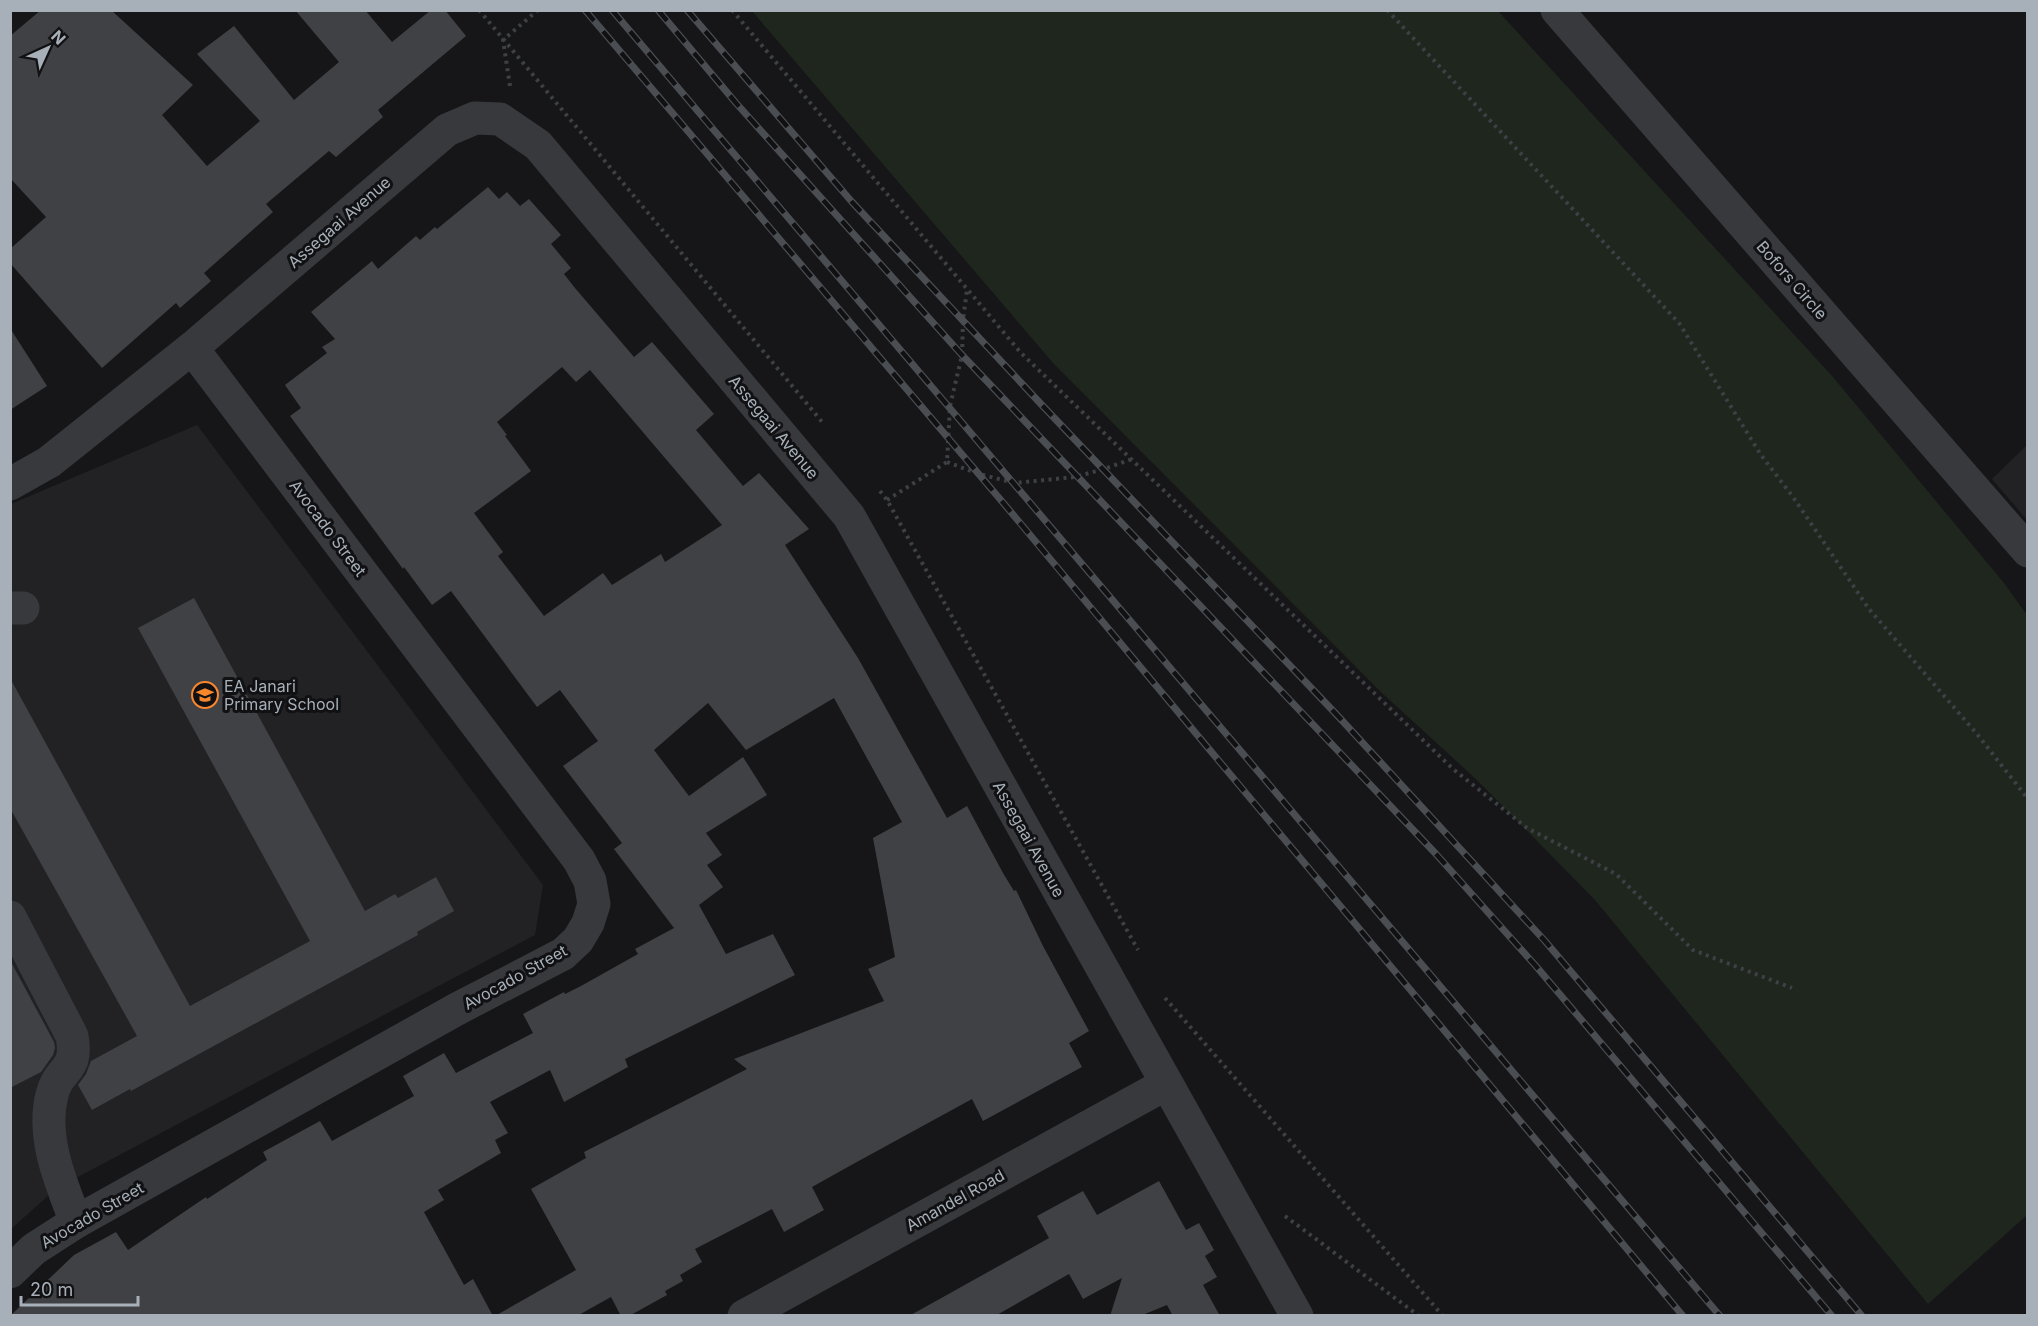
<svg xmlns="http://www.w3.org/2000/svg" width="2038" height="1326" font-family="Inter,sans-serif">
<rect width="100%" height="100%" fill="#161618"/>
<g fill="#222225">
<path d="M 197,425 L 543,885 L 535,935 L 57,1188 L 11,1229 L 11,504 Z"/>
<path d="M 2027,445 L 2027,520 L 1992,479 Z"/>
</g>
<path fill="#1e261e" d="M 752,11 L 1498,11 L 1833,377 L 2004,583 L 2027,615 L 2027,1215 L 1928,1304 L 1595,900 L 1477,780 L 1382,693 L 1053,363 Z"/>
<g fill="#404145" fill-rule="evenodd">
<path d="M 41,10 L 111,10 L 193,85 L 162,115 L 207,166 L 260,121 L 197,54 L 234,26 L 294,100 L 339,62 L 295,10 L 365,10 L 392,42 L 431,10 L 445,10 L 466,36 L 378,110 L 383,117 L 336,157 L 329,151 L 266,204 L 273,212 L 204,273 L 211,281 L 180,308 L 176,303 L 102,368 L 10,263 L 10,249 L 46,217 L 10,178 L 10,36 Z"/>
<path d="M 488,187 L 499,199 L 507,192 L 520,206 L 529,199 L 561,235 L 551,244 L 571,268 L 564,274 L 575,288 L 634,357 L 652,342 L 714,414 L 696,430 L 743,486 L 759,473 L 809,529 L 785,545 L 858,658 L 947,818 L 967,806 L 1003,873 L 1014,891 L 1016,890 L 1043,946 L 1089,1031 L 1069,1043 L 1082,1067 L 983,1121 L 972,1099 L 855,1163 L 812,1187 L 824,1210 L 784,1232 L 772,1209 L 695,1249 L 702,1262 L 680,1275 L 683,1281 L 665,1291 L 667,1295 L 629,1316 L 621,1316 L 611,1297 L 577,1316 L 495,1316 L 576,1270 L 531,1189 L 586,1158 L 584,1152 L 747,1069 L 734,1059 L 884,1001 L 868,969 L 895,957 L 873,838 L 902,822 L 834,698 L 746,750 L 708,703 L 654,750 L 689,796 L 743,757 L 767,795 L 706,833 L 722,855 L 707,865 L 723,887 L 699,905 L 726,954 L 773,934 L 795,975 L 625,1059 L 628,1067 L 564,1102 L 550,1070 L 490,1102 L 508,1133 L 495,1140 L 501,1153 L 438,1190 L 444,1200 L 424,1212 L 464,1285 L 473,1279 L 493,1316 L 10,1316 L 74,1255 L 116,1232 L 128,1250 L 206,1197 L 207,1199 L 267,1160 L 263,1152 L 320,1121 L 332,1141 L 414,1096 L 403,1076 L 444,1053 L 456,1073 L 533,1033 L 523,1014 L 564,992 L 565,994 L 581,986 L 638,954 L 635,949 L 674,928 L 614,849 L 622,843 L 563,766 L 598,741 L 560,690 L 537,707 L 451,591 L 432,605 L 404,567 L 403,569 L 290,416 L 301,408 L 285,385 L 327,353 L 322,347 L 335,339 L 311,312 L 372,261 L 378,269 L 416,236 L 420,240 L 435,227 L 437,229 ZM 562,367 L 576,382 L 590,370 L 722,525 L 665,562 L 661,554 L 612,585 L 603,573 L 544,616 L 498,556 L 503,552 L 474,513 L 531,471 L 505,436 L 507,435 L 497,422 Z"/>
<path d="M 10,328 L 47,386 L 10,410 Z"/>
<path d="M 194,598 L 365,911 L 395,894 L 398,898 L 436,877 L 454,911 L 417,932 L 418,935 L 131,1091 L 130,1089 L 92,1110 L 78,1085 L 86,1074 L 91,1061 L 137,1036 L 10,808 L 10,678 L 190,1006 L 310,941 L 138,628 Z"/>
<path d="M 10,960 L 54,1042 L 55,1048 L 53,1055 L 41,1072 L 10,1088 Z"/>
<path d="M 1159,1181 L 1186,1230 L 1199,1223 L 1214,1250 L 1205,1256 L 1217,1277 L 1203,1285 L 1220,1316 L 1173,1316 L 1167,1305 L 1140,1316 L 1110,1316 L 1122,1278 L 1083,1299 L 1069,1274 L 995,1316 L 909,1316 L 1049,1238 L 1037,1216 L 1083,1191 L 1097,1215 Z"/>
</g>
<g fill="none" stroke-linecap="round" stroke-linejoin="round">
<g stroke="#3d4044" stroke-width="4" stroke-dasharray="3 4.5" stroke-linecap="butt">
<path d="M 479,10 L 823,423"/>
<path d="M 732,10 L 1021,353 L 1453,769 L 1527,828 L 1616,874 L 1693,950 L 1792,988"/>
<path d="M 1387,10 L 1679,323 L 1761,455 L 1793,497 L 1869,609 L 1977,734 L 2028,799"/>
<path d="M 510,86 L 503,40 L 538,10"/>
<path d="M 947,462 L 979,474 L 1015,483 L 1075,477 L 1104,469 L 1132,459"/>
<path d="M 880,491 L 887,500 L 1138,950"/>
<path d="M 887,500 L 947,462 L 950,406 L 962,355 L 963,320 L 967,290"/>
<path d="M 1165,998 L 1443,1316"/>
<path d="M 1285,1216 L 1419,1316"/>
</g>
<g stroke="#37393d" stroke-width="33">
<path d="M 1557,10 L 2028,551"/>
<path d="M 10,484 L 49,462 L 192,348 L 447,130 L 475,118 L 500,119 L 538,145 L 849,516 L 1297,1316"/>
<path d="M 10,608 L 23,608"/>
<path d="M 10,917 L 72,1036 C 79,1073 58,1067 52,1095 C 41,1137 61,1183 76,1222"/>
<path d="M 10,1272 L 34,1249 L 76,1222 L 457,1009 L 563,954 L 578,940 L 588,923 L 594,904 L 590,881 L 579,860 L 192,348"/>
<path d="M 744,1316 L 1166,1084"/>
</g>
<defs>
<g id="rail">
<path d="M 585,10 L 1005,505 L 1683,1316"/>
<path d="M 612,10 L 1720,1316"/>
<path d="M 658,10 L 736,103 L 962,355 L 1436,854 L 1535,965 L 1832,1316"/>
<path d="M 687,10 L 852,202 L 1040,403 L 1337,715 L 1545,941 L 1862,1316"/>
</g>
</defs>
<use href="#rail" stroke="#4a4e52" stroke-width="7"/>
<use href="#rail" stroke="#111113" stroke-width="4.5" stroke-dasharray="14" stroke-linecap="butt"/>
</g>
<defs>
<symbol id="school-ring" viewBox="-11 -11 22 22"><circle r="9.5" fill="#111113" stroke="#fa872c" stroke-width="1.5"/><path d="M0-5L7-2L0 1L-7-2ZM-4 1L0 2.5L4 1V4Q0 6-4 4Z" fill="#fa872c"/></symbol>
</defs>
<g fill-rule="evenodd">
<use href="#school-ring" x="190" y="680" width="30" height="30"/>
</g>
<g text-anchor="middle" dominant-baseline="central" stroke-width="6" stroke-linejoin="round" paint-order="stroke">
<g font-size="16" fill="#a7b0b9" stroke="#111113">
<text transform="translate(339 222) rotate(-41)">Assegaai Avenue</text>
<text transform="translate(1792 280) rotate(49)">Bofors Circle</text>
<text transform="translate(774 427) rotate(50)">Assegaai Avenue</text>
<text transform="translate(328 528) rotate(53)">Avocado Street</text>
<text transform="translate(1029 839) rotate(61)">Assegaai Avenue</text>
<text transform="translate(515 977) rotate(-29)">Avocado Street</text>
<text transform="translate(955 1200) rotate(-29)">Amandel Road</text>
<text transform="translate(92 1215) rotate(-30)">Avocado Street</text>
</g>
<g font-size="16" fill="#a7b0b9" stroke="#111113" text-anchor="start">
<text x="224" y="686">EA Janari<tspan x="224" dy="18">Primary School</tspan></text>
</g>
</g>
<rect width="2038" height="1326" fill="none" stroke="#a7b0b9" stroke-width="24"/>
<g transform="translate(48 48) rotate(45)" stroke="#111113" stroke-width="4.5" paint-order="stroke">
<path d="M0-4.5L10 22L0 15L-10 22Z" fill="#a7b0b9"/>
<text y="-9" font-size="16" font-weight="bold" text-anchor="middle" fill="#a7b0b9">N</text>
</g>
<path d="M21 1296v9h117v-9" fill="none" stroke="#a7b0b9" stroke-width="3"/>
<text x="30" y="1296" font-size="18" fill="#a7b0b9" stroke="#111113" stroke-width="4.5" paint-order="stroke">20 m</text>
</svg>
